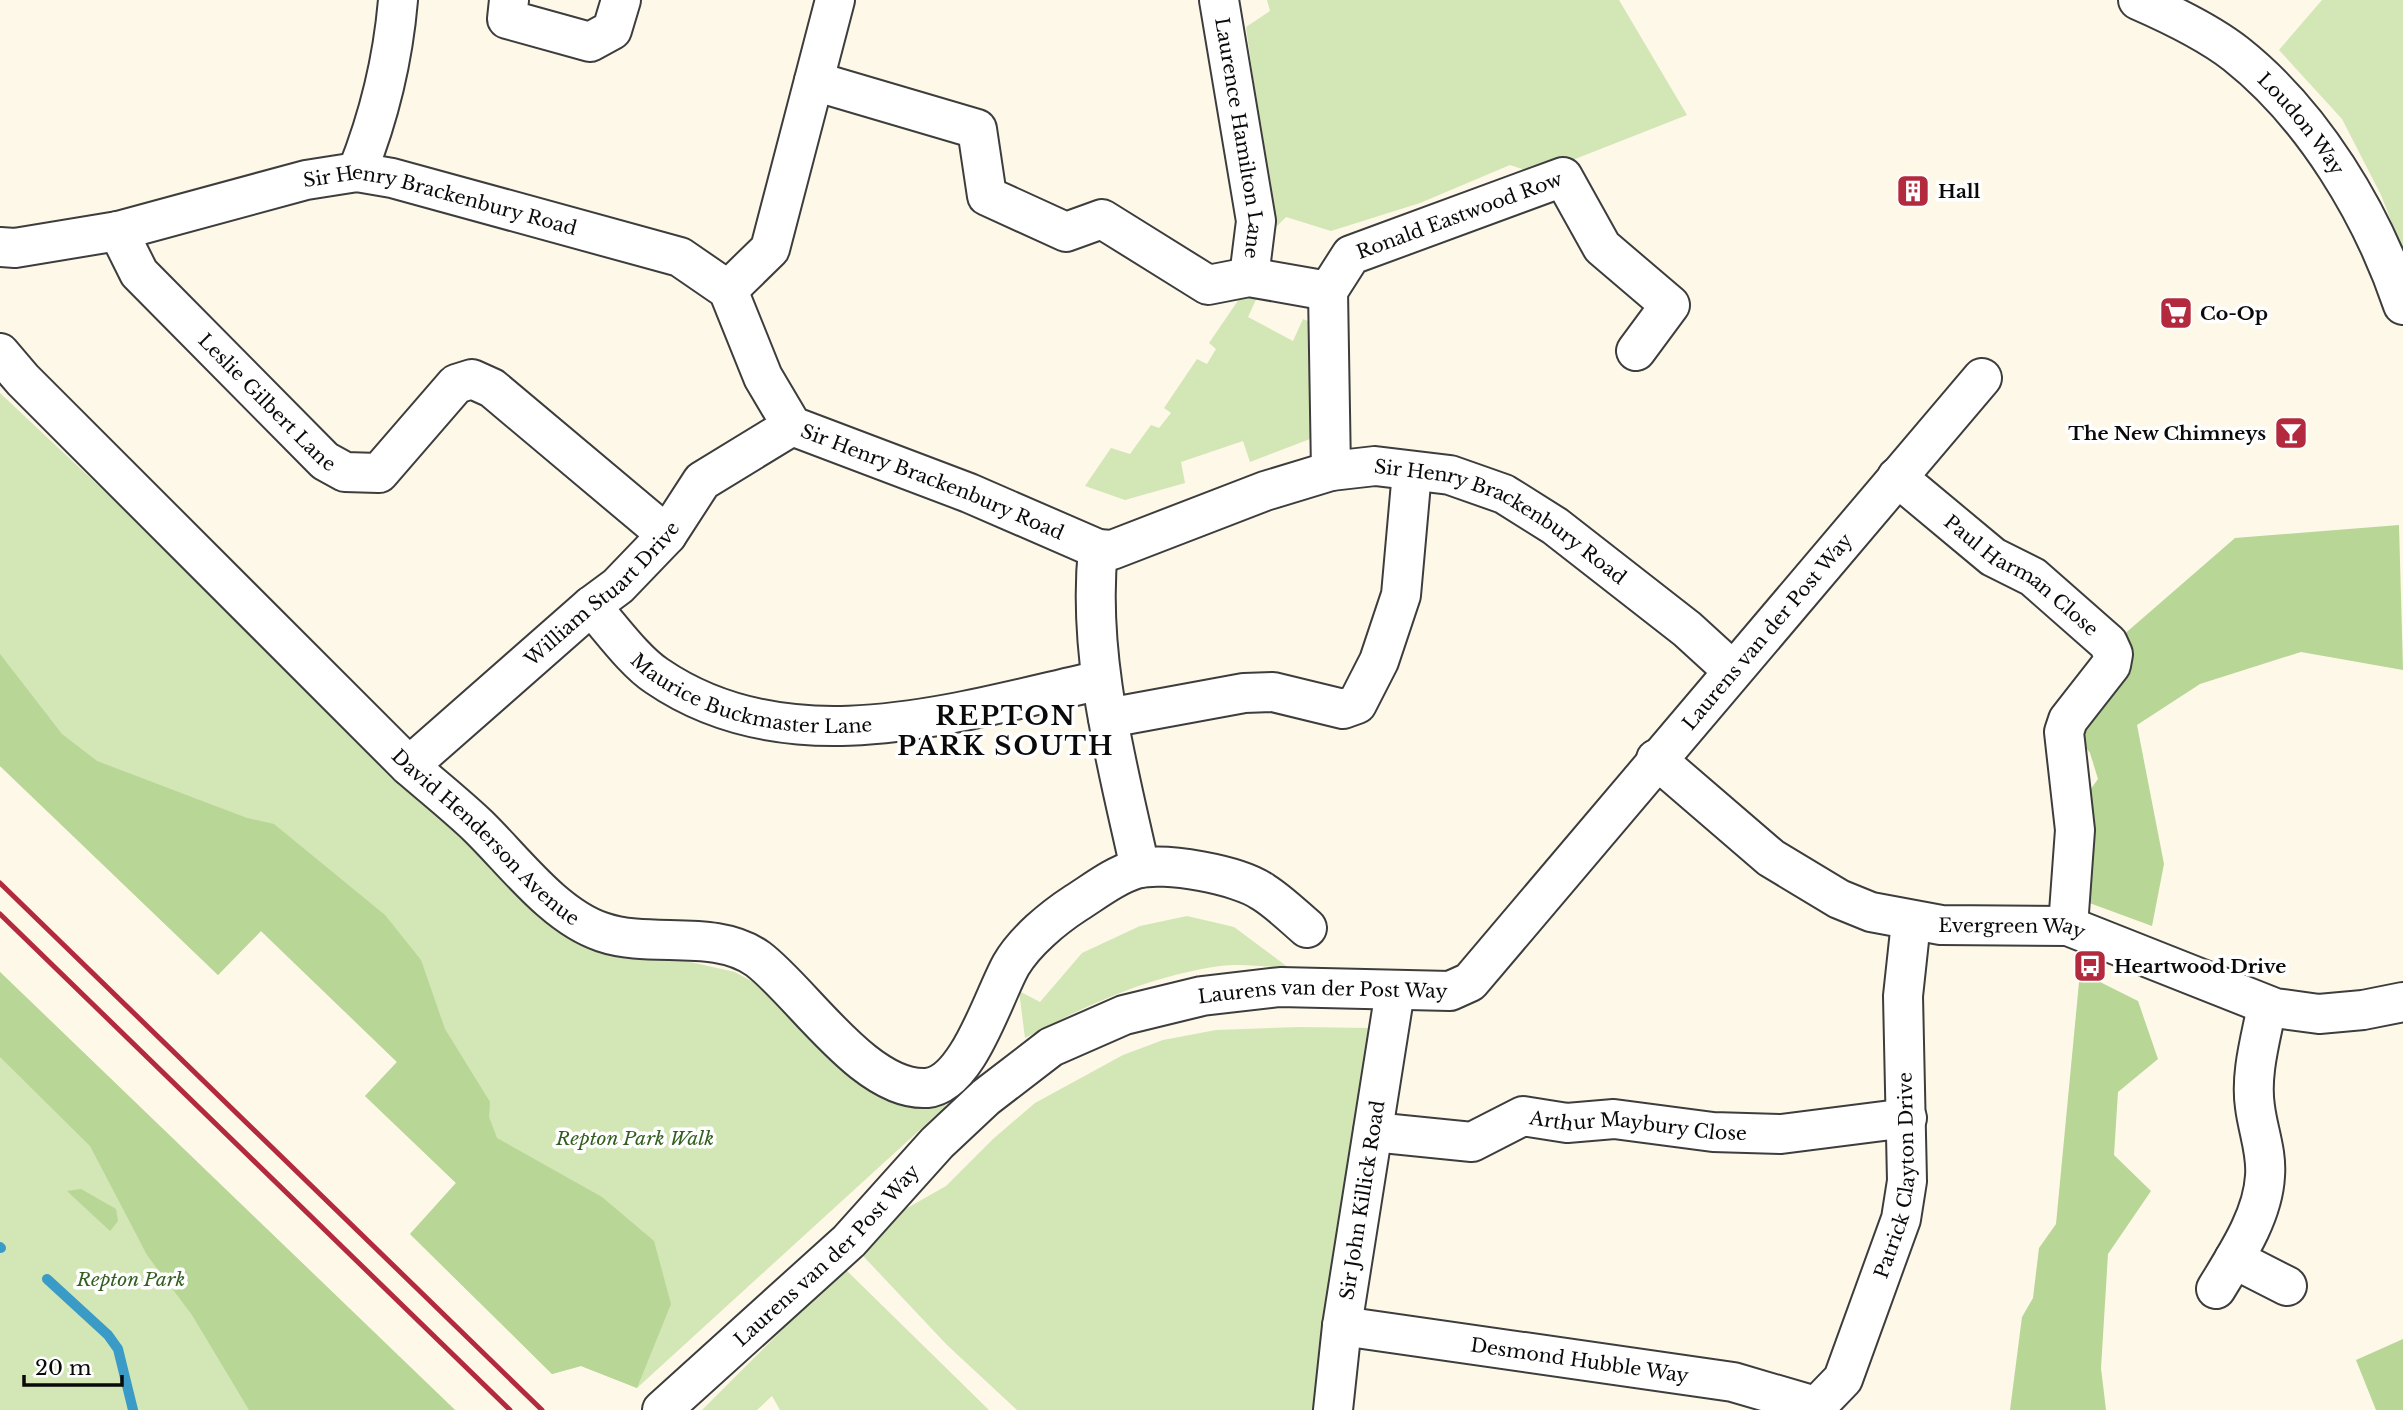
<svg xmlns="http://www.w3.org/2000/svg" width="2403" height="1410" font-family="'Libre Baskerville',serif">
<rect width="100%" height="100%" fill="#fef8e8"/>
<g fill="#d3e6b5">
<path d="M 1267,0 L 1619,0 L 1687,115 L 1537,174 L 1510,165 L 1420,203 L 1331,231 L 1286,217 L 1274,229 L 1246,27 L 1270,11 Z"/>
<path d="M 2322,0 L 2403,0 L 2403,251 L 2381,195 L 2342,119 L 2279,50 Z"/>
<path d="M 1246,289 L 1259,293 L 1248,317 L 1293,341 L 1303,319 L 1319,326 L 1310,439 L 1250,462 L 1243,441 L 1181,462 L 1185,483 L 1125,500 L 1085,486 L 1111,448 L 1130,454 L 1151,425 L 1159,428 L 1171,413 L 1164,408 L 1197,359 L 1207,364 L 1216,349 L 1209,343 Z"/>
<path d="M 0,393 L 527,889 L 614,945 L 735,972 L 797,1007 L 846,1064 L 946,1106 L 637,1388 L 581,1366 L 552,1374 L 410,1234 L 456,1183 L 365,1096 L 397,1062 L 261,931 L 218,975 L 0,766 Z"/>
<path d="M 1187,916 L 1234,927 L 1289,968 C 1267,967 1242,963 1220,966 C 1149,976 1087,1005 1025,1038 L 1019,991 L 1040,1002 L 1082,953 L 1140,926 Z"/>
<path d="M 0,972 L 455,1410 L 0,1410 Z"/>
<path d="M 1299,1027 L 1371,1028 L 1316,1410 L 1017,1410 L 947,1345 L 849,1241 L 946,1186 L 993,1139 L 1035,1103 L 1123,1055 L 1163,1040 L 1216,1030 Z"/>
<path d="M 844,1268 L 989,1410 L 780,1410 L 772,1396 L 757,1410 L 702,1410 Z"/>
</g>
<g fill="#b8d695">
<path d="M 2399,525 L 2403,670 L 2301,652 L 2200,684 L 2137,725 L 2164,864 L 2152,926 L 2084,901 L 2088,793 L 2098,779 L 2090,753 L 2079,738 L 2121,637 L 2235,538 Z"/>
<path d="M 0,654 L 62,734 L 97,761 L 247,818 L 274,824 L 385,915 L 421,960 L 445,1029 L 490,1102 L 489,1117 L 497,1138 L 602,1197 L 654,1241 L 671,1304 L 637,1388 L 581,1366 L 552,1374 L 410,1234 L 456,1183 L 365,1096 L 397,1062 L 261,931 L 218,975 L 0,766 Z"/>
<path d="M 0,972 L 455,1410 L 249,1410 L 192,1315 L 147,1255 L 90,1146 L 0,1057 Z"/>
<path d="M 2080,972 L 2138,1001 L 2158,1059 L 2118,1092 L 2114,1155 L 2151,1191 L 2108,1254 L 2101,1368 L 2106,1410 L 2010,1410 L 2022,1317 L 2033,1298 L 2039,1248 L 2056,1224 Z"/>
<path d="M 81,1189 L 116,1209 L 118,1221 L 110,1231 L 67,1191 Z"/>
<path d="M 2403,1339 L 2403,1410 L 2376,1410 L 2356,1360 Z"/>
</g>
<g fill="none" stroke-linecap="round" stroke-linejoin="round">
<g stroke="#3a9cc6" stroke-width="10">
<path d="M 0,1247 L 1,1248"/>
<path d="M 47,1279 L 108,1335 L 118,1349 L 133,1410"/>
</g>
<defs>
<g id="street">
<path d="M 509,0 L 507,19 L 590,42 L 612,30 L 621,0"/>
<path id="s1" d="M 1219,0 L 1256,221 L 1249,277"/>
<path id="s2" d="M 2138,0 C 2170,14 2208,32 2236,54 C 2313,115 2372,213 2403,305"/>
<path d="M 814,81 L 977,129 L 987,196 L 1066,232 L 1102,219 L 1208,285 L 1249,277 L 1328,291"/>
<path d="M 357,172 C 379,117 393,59 398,0"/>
<path id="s3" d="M 118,231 L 139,273 L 325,461 L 345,472 L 379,473 L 456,384 L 472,379 L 492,388 L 667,535"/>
<path id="s4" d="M 0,247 L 15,248 L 118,231 L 306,180 L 357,172 L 392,178 L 680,257 L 728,290 L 763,377 L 792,426 L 969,493 L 1098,549 L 1112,550 L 1265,491 L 1331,471 L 1375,466 L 1450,475 L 1504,494 L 1555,526 L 1687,629 L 1733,671"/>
<path d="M 728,290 L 770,249 L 835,0"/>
<path id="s5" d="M 0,353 L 23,380 L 409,766 C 432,786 456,805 478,826 C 514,861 554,916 602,932 C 651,949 715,928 758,959 C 802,992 865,1092 927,1088 C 968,1084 993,997 1011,965 C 1025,941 1053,918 1076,903 C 1095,891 1114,876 1136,869 C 1164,861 1239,875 1263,892 C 1279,902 1293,916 1307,928"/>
<path id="s6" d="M 1331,471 L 1328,291 L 1351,255 L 1563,177 L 1602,247 L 1670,305 L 1636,351"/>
<path id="s7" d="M 1897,477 L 1993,557 L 2033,577 L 2108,643 L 2113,654 L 2111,665 L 2068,720 L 2064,732 L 2075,830 L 2068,926"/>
<path d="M 1098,549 C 1087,657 1117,763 1140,868"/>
<path id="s8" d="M 591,606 C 610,627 634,661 657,676 C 790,767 957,712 1101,680"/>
<path d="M 1108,718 L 1244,693 L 1273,692 L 1343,709 L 1357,704 L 1379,661 L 1401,595 L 1412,472"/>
<path id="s9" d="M 1656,759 L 1771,858 L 1839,899 L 1871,912 L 1941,925 L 2068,926 L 2275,1008 L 2319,1014 L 2363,1010 L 2403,1002"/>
<path id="s10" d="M 409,766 L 591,606 L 618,586 L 667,535 L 702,481 L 792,426"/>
<path id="s11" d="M 1373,1132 L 1472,1142 L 1523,1116 L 1567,1123 L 1614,1119 L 1713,1132 L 1781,1134 L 1907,1118"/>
<path d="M 2234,1259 L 2287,1286"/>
<path d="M 2216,1289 C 2236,1256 2263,1216 2265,1176 C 2267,1152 2258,1131 2255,1107 C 2250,1074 2261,1038 2267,1006"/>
<path id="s12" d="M 1342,1326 L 1733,1382 L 1815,1406"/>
<path id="s13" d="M 662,1410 L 849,1241 L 937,1143 L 986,1097 L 1051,1047 L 1124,1015 L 1202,996 L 1280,987 L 1450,991 L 1470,982 L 1982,378"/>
<path id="s14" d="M 1333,1410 L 1342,1326 L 1395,991"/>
<path id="s15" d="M 1813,1410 L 1843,1379 L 1901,1219 L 1907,1181 L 1903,996 L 1911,922"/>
</g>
</defs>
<use href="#street" stroke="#3d3d3d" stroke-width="42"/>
<use href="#street" stroke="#fff" stroke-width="38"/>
<g stroke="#b32a3e" stroke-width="5">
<path d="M 0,883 L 542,1410"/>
<path d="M 0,914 L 510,1410"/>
</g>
</g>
<defs>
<symbol id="building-square" viewBox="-11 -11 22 22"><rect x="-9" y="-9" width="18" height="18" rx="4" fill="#b32a3e" stroke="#fff"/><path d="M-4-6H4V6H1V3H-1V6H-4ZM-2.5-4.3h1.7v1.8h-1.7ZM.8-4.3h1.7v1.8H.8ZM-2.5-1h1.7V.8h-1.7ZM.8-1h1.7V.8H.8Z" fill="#fff"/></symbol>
<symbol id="supermarket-square" viewBox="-11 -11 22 22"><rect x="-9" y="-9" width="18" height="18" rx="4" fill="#b32a3e" stroke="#fff"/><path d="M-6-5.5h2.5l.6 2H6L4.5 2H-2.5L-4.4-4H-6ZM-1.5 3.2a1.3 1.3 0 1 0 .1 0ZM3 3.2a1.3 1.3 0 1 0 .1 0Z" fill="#fff"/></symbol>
<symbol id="bar-square" viewBox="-11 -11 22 22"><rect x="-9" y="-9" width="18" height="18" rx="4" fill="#b32a3e" stroke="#fff"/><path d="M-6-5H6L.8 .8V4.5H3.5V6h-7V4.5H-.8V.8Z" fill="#fff"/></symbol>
<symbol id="bus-square" viewBox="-11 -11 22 22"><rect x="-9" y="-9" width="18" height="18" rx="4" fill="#b32a3e" stroke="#fff"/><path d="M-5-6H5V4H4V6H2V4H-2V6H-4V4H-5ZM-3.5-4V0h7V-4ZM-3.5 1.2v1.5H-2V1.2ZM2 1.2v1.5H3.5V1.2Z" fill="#fff"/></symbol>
</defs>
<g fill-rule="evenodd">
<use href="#building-square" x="1894" y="172" width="38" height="38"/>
<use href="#supermarket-square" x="2157" y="294" width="38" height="38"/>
<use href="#bar-square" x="2272" y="414" width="38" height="38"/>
<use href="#bus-square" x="2071" y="947" width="38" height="38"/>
</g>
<g text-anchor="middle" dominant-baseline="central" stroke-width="7" stroke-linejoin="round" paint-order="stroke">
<g font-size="19" fill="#0a0a0a" stroke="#fff">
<text stroke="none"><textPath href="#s2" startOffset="208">Loudon Way</textPath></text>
<text stroke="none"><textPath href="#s1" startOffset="140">Laurence Hamilton Lane</textPath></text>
<text stroke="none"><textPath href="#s4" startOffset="452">Sir Henry Brackenbury Road</textPath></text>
<text stroke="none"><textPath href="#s6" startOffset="338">Ronald Eastwood Row</textPath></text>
<text stroke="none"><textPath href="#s3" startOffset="229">Leslie Gilbert Lane</textPath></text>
<text stroke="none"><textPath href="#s4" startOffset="1060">Sir Henry Brackenbury Road</textPath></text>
<text stroke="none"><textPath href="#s4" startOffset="1670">Sir Henry Brackenbury Road</textPath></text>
<text stroke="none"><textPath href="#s7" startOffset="159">Paul Harman Close</textPath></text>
<text stroke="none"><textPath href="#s10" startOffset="259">William Stuart Drive</textPath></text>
<text stroke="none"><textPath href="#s13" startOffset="1423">Laurens van der Post Way</textPath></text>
<text stroke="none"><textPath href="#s8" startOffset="194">Maurice Buckmaster Lane</textPath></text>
<text stroke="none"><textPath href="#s5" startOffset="686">David Henderson Avenue</textPath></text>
<text stroke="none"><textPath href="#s9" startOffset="408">Evergreen Way</textPath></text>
<text stroke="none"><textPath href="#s13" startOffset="814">Laurens van der Post Way</textPath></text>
<text stroke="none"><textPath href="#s11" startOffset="273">Arthur Maybury Close</textPath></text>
<text stroke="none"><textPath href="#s15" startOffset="256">Patrick Clayton Drive</textPath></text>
<text stroke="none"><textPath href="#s14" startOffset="212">Sir John Killick Road</textPath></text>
<text stroke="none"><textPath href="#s13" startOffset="226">Laurens van der Post Way</textPath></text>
<text stroke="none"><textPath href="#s12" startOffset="240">Desmond Hubble Way</textPath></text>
</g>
<g font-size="19" font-weight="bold" fill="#0a0a0a" stroke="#fff" text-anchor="start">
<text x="1938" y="191">Hall</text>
<text x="2200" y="313">Co-Op</text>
<text x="2266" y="433" text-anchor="end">The New Chimneys</text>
<text x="2114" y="966">Heartwood Drive</text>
</g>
<g font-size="19" font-style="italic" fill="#325e1f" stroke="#fff">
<text x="635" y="1138">Repton Park Walk</text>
<text x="131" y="1279">Repton Park</text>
</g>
<g font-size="26" font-weight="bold" letter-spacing="2" fill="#0a0a0a" stroke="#fff">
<text x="1006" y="716">REPTON<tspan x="1006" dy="30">PARK SOUTH</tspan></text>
</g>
</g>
<path d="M24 1375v10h98v-10" fill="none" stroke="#0a0a0a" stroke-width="3.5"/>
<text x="35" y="1375" font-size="21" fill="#0a0a0a" stroke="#ffffff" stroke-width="5" paint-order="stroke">20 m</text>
</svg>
